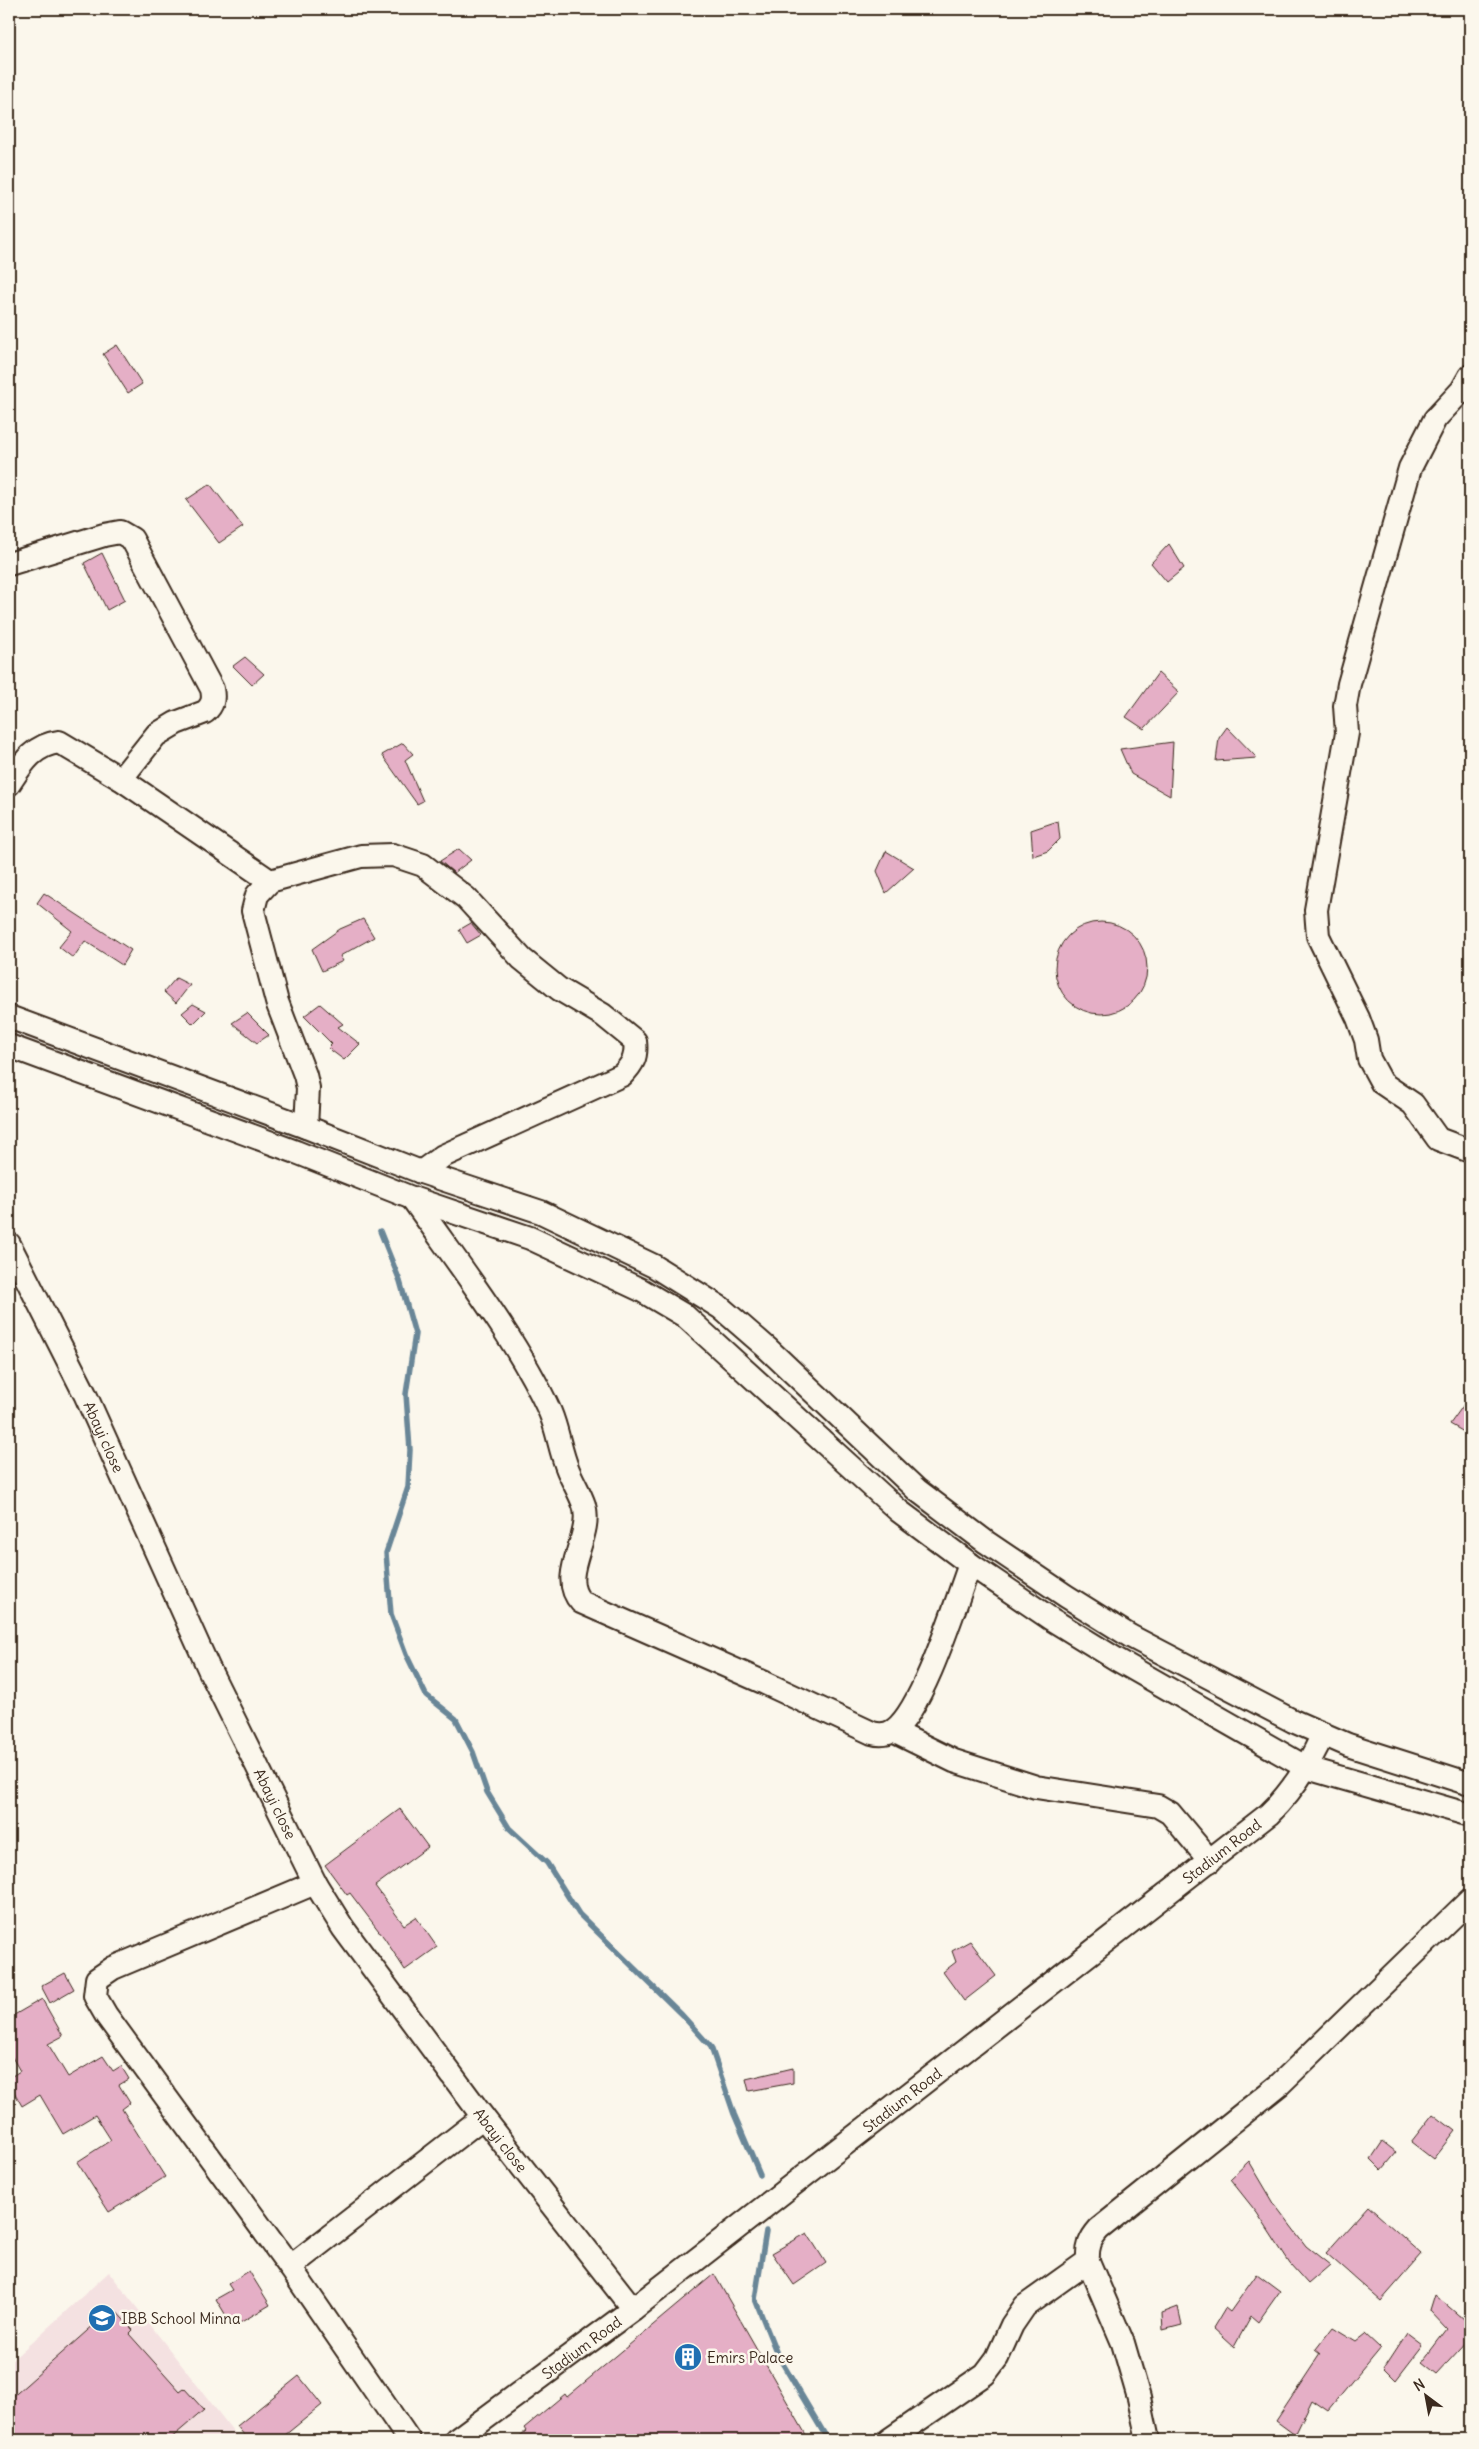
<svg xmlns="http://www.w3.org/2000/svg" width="1479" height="2449" font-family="Delius,sans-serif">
<rect width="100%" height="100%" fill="#fbf7ec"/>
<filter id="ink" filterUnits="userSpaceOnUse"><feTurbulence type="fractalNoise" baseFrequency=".02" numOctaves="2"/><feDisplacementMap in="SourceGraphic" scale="10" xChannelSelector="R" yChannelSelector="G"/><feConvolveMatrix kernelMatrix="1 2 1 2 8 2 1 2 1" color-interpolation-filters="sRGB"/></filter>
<g filter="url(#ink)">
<path fill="#f4e1e1" d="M 109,2272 L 240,2440 L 9,2440 L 9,2363 Z"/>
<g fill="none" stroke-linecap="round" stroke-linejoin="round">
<g stroke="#698697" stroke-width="5.5">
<path d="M 380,1231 L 400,1281 L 415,1334 L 406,1394 L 410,1450 L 408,1487 L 386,1553 L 391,1614 L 406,1654 L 426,1695 L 456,1719 L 473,1752 L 487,1792 L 509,1828 L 547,1863 L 579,1914 L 682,2015 L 711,2047 L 734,2114 L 760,2175"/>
<path d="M 766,2231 L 755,2299 L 777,2354 L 828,2440"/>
</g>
</g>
<g fill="#e5afc6" stroke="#3b2a1e">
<path d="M 117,345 L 142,384 L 128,393 L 103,354 Z"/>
<path d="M 210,484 L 243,527 L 219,543 L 186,500 Z"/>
<path d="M 1169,544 L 1184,568 L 1167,582 L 1151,563 Z"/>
<path d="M 102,553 L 125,600 L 107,610 L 84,563 Z"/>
<path d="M 245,657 L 264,674 L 252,685 L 233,666 Z"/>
<path d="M 1158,673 L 1179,692 L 1144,729 L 1126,717 Z"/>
<path d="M 1227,727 L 1257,758 L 1216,761 L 1219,738 Z"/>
<path d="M 1173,742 L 1170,796 L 1131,774 L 1120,749 Z"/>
<path d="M 403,743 L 413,754 L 405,760 L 423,801 L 417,804 L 382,755 Z"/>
<path d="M 1058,821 L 1060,839 L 1048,851 L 1033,856 L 1031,830 Z"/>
<path d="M 459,849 L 471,860 L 454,873 L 440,861 Z"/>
<path d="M 886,851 L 914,868 L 886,893 L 877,871 Z"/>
<path d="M 44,893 L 131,950 L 122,965 L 85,941 L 73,958 L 59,947 L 72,931 L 37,903 Z"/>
<path d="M 363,919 L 374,937 L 340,956 L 343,961 L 322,971 L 312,949 L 340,929 Z"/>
<circle cx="1101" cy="968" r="46"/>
<path d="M 471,923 L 481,935 L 467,943 L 459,930 Z"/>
<path d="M 176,978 L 190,985 L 176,1003 L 164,992 Z"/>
<path d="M 193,1004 L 206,1011 L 193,1024 L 182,1013 Z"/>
<path d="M 320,1004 L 343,1024 L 338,1027 L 360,1044 L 344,1060 L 328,1048 L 332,1044 L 304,1016 Z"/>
<path d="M 247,1013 L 269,1035 L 257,1043 L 232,1023 Z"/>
<path d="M 1470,1396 L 1470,1422 L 1464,1432 L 1450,1424 Z"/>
<path d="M 400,1809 L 428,1847 L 375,1886 L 404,1925 L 416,1917 L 437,1947 L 405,1970 L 385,1939 L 350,1893 L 347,1895 L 325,1865 Z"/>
<path d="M 970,1941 L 996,1976 L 964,2001 L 943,1972 L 956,1962 L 952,1951 Z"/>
<path d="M 65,1973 L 74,1989 L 50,2003 L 41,1986 Z"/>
<path d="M 42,1999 L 63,2036 L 48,2044 L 68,2077 L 103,2056 L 113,2071 L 121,2066 L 129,2079 L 119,2085 L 130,2103 L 122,2109 L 165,2177 L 109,2212 L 77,2162 L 111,2140 L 95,2115 L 63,2134 L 40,2095 L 22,2106 L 9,2083 L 9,2078 L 20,2071 L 9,2052 L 9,2018 Z"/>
<path d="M 793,2068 L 793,2083 L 749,2091 L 746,2079 Z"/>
<path d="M 1433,2114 L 1455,2131 L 1433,2159 L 1411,2142 Z"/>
<path d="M 1383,2141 L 1397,2152 L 1382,2170 L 1371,2159 Z"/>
<path d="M 1249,2161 L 1275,2205 L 1306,2246 L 1330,2265 L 1308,2284 L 1290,2264 L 1257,2213 L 1230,2179 Z"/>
<path d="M 1368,2206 L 1422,2254 L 1381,2301 L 1326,2253 Z"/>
<path d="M 807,2233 L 826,2263 L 794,2285 L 772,2253 Z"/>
<path d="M 249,2271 L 270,2305 L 233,2327 L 216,2299 L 232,2290 L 228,2284 Z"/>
<path d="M 714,2274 L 809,2440 L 515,2440 L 526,2431 L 524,2428 L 565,2394 L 567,2397 Z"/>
<path d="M 1257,2274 L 1280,2291 L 1258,2322 L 1251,2316 L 1234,2347 L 1213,2328 L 1225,2308 L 1230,2312 Z"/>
<path d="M 1435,2295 L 1470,2325 L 1470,2338 L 1437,2374 L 1422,2362 L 1447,2329 L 1430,2311 Z"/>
<path d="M 1178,2307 L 1182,2325 L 1163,2330 L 1162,2313 Z"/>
<path d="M 113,2308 L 133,2330 L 129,2334 L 180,2391 L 184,2388 L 204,2410 L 169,2440 L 9,2440 L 9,2400 Z"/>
<path d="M 1333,2327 L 1356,2341 L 1365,2334 L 1380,2348 L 1328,2411 L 1312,2400 L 1295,2435 L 1276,2421 L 1321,2353 L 1316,2349 Z"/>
<path d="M 1407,2333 L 1423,2345 L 1396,2380 L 1384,2368 Z"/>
<path d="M 299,2376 L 322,2405 L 279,2440 L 248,2440 L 237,2426 Z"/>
</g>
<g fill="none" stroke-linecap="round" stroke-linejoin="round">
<defs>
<g id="minor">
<path d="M 1470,376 L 1462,390 L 1435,419 L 1410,468 L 1349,684 L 1345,706 L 1347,733 L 1316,910 L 1318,936 L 1358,1018 L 1366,1040 L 1369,1059 L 1382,1083 L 1413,1104 L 1438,1139 L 1470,1151"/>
<path d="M 9,564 L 104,535 L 120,532 L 132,539 L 212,689 C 214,699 213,705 205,712 L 176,723 L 156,735 L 121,779"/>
<path d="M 9,784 C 22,764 33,745 59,742 L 121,779 L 270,881"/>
<path d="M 9,1017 L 306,1127 L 421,1172 L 541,1212 L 654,1266 L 721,1308 L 767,1348 L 917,1490 L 986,1542 L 1066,1596 L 1130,1636 L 1293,1721 L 1348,1745 L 1470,1784"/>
<path d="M 9,1046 L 296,1152 L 412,1198 L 530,1238 L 641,1290 L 685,1316 L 899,1511 L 970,1564 L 1051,1619 L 1116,1659 L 1307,1768 L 1470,1815"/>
<path d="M 306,1127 L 308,1088 L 305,1075 L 277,1002 L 253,911 L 257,895 L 270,881 L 361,856 L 393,855 L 423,865 L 466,898 L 522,959 L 559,989 L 603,1015 L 635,1041 C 637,1057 633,1064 622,1075 L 443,1156 L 421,1172"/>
<path d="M 412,1198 C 458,1264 517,1339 550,1412 C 558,1431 560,1451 568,1470 C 573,1482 580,1493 584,1505 C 594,1537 556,1575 581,1602 L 765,1683 L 872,1733 C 879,1735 887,1735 894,1730 C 923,1709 956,1602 970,1564"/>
<path id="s1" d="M 9,1244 L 85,1394 L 209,1669 L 315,1883 L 343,1928 L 483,2117 L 633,2309"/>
<path d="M 893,1731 L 954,1761 L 1036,1787 L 1158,1806 L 1170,1813 L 1210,1861"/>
<path d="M 315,1883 L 113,1968 L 97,1979 L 95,1996 L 106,2015 L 290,2267 L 409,2440"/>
<path d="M 290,2267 L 483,2117"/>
<path id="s2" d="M 456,2440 L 633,2309 L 1269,1814 C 1293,1791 1309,1765 1323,1734"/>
<path d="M 889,2440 L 985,2374 L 997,2358 L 1012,2325 L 1025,2306 L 1088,2261"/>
<path d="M 1148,2440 L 1139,2398 L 1123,2343 L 1088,2261 C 1087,2247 1090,2239 1099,2229 L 1280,2084 L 1470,1900"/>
</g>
</defs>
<use href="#minor" stroke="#3b2a1e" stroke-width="26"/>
<use href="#minor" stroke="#fbf7ec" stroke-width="22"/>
</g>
</g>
<defs>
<symbol id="school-disc" viewBox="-11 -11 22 22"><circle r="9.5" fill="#1f6fb2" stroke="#fbf7ec"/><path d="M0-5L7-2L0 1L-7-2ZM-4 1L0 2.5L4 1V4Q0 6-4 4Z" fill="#fff"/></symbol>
<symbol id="building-disc" viewBox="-11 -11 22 22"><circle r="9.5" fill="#1f6fb2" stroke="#fbf7ec"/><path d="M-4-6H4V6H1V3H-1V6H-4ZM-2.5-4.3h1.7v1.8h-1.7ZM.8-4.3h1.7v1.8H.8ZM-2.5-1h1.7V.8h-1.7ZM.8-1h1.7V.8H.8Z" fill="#fff"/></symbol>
</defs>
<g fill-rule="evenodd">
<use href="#school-disc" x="86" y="2302" width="32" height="32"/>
<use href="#building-disc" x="672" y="2341" width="32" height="32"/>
</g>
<g text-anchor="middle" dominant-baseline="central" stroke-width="5" stroke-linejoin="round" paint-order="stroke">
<g font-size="15" fill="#3b2a1e" stroke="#fbf7ec">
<text stroke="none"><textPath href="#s1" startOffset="215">Abayi close</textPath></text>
<text stroke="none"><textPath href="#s1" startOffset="620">Abayi close</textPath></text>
<text stroke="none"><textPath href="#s2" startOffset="966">Stadium Road</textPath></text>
<text stroke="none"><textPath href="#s2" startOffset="561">Stadium Road</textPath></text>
<text stroke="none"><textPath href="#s1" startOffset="1026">Abayi close</textPath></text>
<text stroke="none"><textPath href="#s2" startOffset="156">Stadium Road</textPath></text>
</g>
<g font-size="15" fill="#3b2a1e" stroke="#fbf7ec" text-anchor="start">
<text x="121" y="2318">IBB School Minna</text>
<text x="707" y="2357">Emirs Palace</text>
</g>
</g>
<rect width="1479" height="2449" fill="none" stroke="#fbf7ec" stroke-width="30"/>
<rect x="15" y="15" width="1449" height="2419" fill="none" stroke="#3b2a1e" stroke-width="2" filter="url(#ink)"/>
<g transform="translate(1426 2396) rotate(328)" stroke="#fbf7ec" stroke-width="4" paint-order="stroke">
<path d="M0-4L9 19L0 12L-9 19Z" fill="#3b2a1e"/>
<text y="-8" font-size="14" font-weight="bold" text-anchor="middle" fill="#3b2a1e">N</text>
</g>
</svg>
